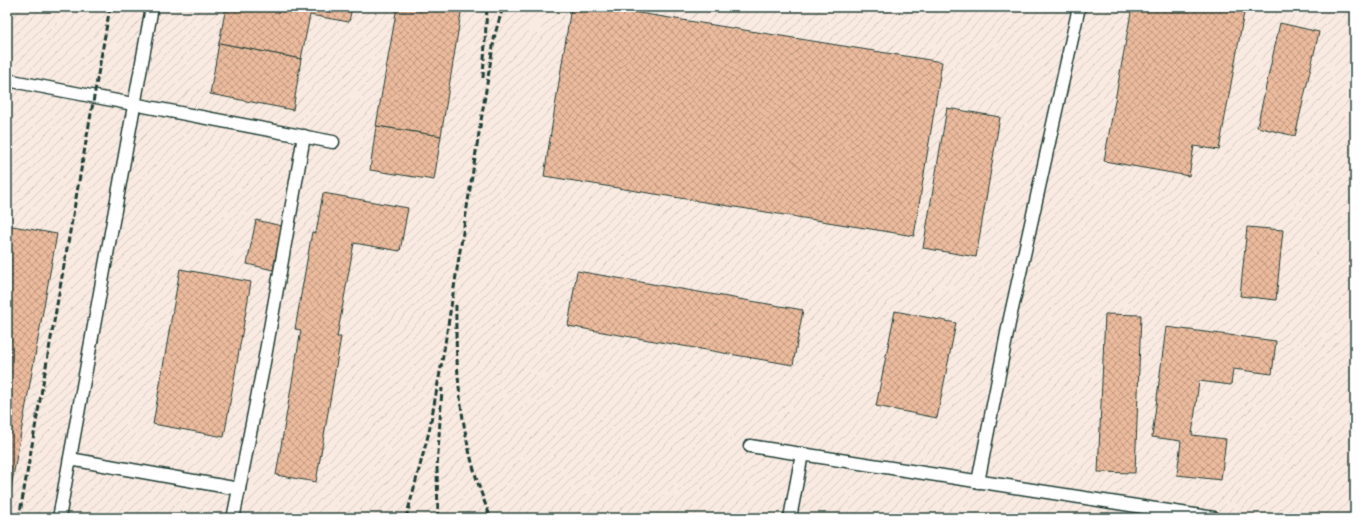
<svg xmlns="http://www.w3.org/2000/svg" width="1362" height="525" font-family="'Shantell Sans',sans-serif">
<defs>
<pattern id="industrial-furrows" width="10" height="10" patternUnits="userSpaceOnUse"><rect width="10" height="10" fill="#f9ebe2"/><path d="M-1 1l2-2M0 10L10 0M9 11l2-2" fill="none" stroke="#d5cac2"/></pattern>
<pattern id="building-cross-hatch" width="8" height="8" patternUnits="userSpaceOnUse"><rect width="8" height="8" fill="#ecbb9d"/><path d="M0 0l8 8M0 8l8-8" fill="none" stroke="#bf9981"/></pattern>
</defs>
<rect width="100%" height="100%" fill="#fff"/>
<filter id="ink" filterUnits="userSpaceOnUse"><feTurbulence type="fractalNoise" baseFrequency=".025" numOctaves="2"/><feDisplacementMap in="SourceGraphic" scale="8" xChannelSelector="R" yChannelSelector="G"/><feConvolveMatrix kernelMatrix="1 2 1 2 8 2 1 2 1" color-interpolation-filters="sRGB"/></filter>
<g filter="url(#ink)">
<rect fill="url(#industrial-furrows)" x="7" y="7" width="1348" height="511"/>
<g fill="url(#building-cross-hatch)" stroke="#1f3d34">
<path d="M 226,7 L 352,7 L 349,22 L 310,15 L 301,59 L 219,43 Z"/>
<path d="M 397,7 L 462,7 L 441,136 L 376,126 Z"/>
<path d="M 571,7 L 602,7 L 942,62 L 914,236 L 544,176 Z"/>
<path d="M 1132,7 L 1245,7 L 1219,150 L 1194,146 L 1189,176 L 1104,161 Z"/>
<path d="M 1280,23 L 1319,32 L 1295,136 L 1257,127 Z"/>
<path d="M 219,43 L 301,59 L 293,110 L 210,94 Z"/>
<path d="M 947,108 L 1000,117 L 976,257 L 923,248 Z"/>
<path d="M 7,122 L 11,123 L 7,145 Z"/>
<path d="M 376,126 L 441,136 L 434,180 L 370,170 Z"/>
<path d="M 323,193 L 408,208 L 400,251 L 354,243 L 337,337 L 341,337 L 316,482 L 276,475 L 301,330 L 295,329 L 312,232 L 316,233 Z"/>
<path d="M 256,220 L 282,226 L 273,270 L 247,264 Z"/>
<path d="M 7,225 L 57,234 L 7,510 Z"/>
<path d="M 1247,227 L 1283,230 L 1276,300 L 1240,296 Z"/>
<path d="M 180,269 L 251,282 L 224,437 L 153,424 Z"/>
<path d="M 577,271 L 803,310 L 793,365 L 568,326 Z"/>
<path d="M 895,311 L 956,323 L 937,418 L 876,406 Z"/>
<path d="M 1105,314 L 1141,315 L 1135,473 L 1098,472 Z"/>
<path d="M 1166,327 L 1276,341 L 1272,374 L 1233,369 L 1231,385 L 1199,381 L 1192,435 L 1226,439 L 1221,480 L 1177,475 L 1181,441 L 1152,437 Z"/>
</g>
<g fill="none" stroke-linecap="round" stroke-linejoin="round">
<defs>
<g id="service">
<path d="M 7,80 L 333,142"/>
<path d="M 750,446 L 1214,518"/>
<path d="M 70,459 L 239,489"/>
<path d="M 978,482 L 1010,318 L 1079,7"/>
<path d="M 234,514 L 263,368 L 304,136"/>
<path d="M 59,518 L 152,7"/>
<path d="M 790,518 L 802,454"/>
</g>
</defs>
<use href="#service" stroke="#1f3d34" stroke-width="15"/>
<use href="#service" stroke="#fff" stroke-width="12"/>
<g stroke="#1f3d34" stroke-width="3" stroke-dasharray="6 3" stroke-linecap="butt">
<path d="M 483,78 L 487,7"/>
<path d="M 456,305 C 455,378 462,451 491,518"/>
<path d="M 19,518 L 110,7"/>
<path d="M 406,518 L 429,432 L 443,356 L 495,34 L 503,7"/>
<path d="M 438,518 L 437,469 L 442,388"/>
</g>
</g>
</g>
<rect width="1362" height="525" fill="none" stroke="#fff" stroke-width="24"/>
<rect x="12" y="12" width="1338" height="501" fill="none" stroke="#1f3d34" stroke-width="1.5" filter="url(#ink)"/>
</svg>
